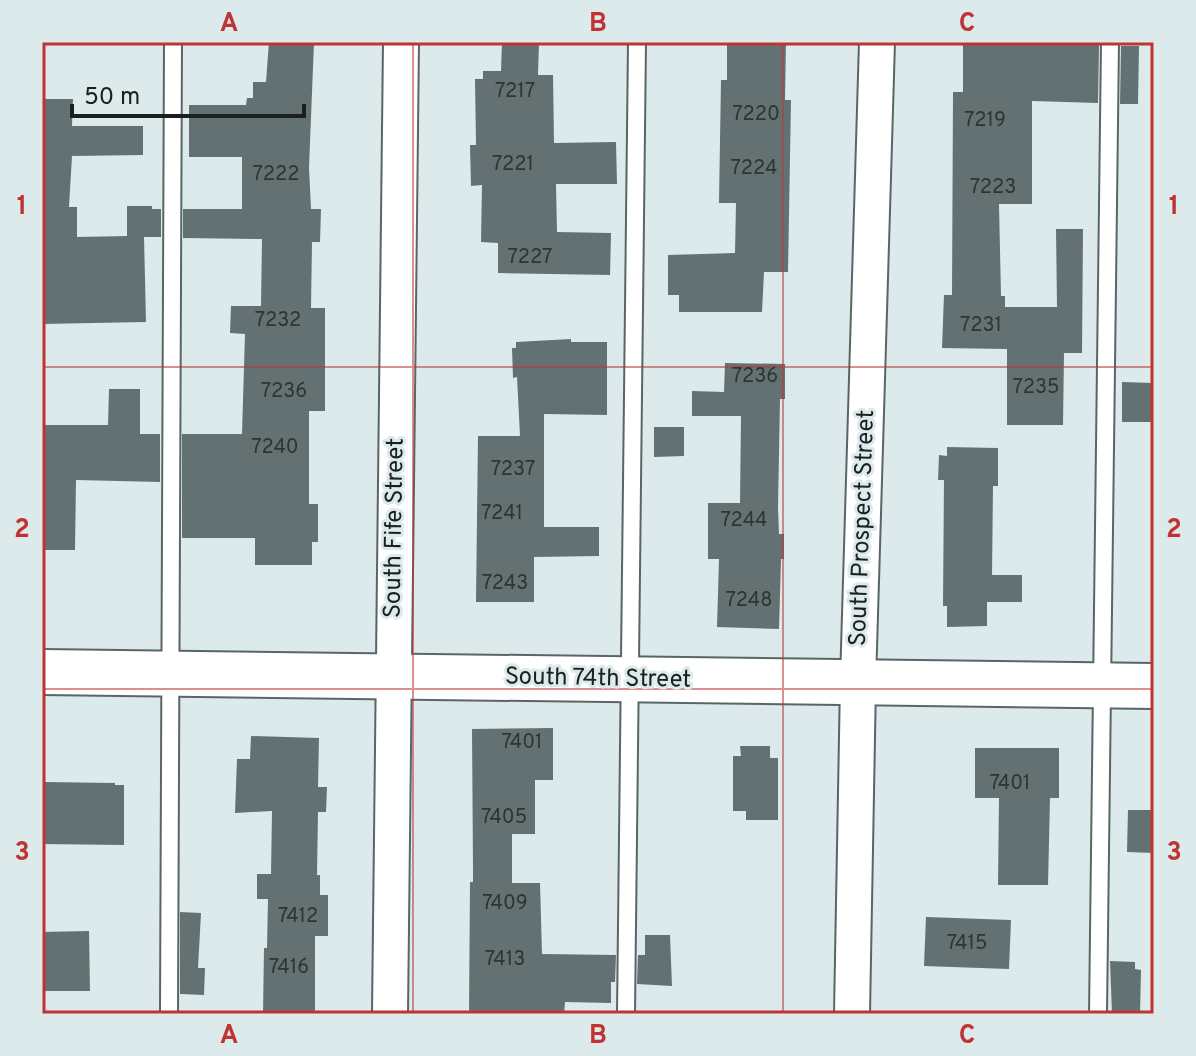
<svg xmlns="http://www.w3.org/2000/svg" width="1196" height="1056" font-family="Overpass,sans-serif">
<rect width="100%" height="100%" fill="#dceaec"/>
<g fill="#647172">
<path d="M 269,42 L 314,42 L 309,168 L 311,209 L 321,209 L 320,242 L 312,242 L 311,308 L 325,308 L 325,411 L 309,411 L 309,504 L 318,504 L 318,542 L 312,542 L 312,565 L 255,565 L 255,538 L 182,538 L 182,434 L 242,434 L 245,334 L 230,333 L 231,306 L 261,306 L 262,239 L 183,238 L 183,209 L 242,209 L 242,157 L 189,157 L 189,105 L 246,105 L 247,98 L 253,98 L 253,82 L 266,82 Z"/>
<path d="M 502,42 L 539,42 L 538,75 L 553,75 L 554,143 L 616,142 L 617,184 L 556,184 L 557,232 L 611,233 L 610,275 L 498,273 L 498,243 L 481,242 L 482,185 L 471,186 L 470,145 L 476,145 L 475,79 L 483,79 L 483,71 L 501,71 Z"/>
<path d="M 727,42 L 786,42 L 785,100 L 791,100 L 788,272 L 764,272 L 762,312 L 679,312 L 679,295 L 668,295 L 668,255 L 735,253 L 736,203 L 719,203 L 721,80 L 727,80 Z"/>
<path d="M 963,42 L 1085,42 L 1085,44 L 1099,45 L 1098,103 L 1032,101 L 1032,204 L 999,204 L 1001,296 L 1005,296 L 1005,307 L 1057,307 L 1056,229 L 1083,229 L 1082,353 L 1064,353 L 1063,425 L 1007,425 L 1007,349 L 942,348 L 944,295 L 952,295 L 953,92 L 963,92 Z"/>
<path d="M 1121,46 L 1139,46 L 1138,104 L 1120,104 Z"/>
<path d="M 42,99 L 73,99 L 72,126 L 143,126 L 143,155 L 72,156 L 69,207 L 77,207 L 77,237 L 127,236 L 127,206 L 152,206 L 152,209 L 161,209 L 161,237 L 144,237 L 146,322 L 42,324 Z"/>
<path d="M 571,339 L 571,342 L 607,342 L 607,415 L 544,414 L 544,527 L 599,527 L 599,556 L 534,557 L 534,602 L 476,602 L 478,436 L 520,436 L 517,377 L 513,378 L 512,348 L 516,348 L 516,342 Z"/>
<path d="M 725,363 L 785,364 L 785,399 L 780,399 L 778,507 L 779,534 L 784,534 L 784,559 L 781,559 L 779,629 L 717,627 L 719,559 L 708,559 L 708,503 L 740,503 L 741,416 L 692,416 L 692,391 L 724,392 Z"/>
<path d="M 1122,382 L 1154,383 L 1154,422 L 1122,422 Z"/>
<path d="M 109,389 L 140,389 L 140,434 L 160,434 L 160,482 L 76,480 L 75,550 L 42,550 L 42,425 L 108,425 Z"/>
<path d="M 654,427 L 684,427 L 684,456 L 654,457 Z"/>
<path d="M 947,447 L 998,448 L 998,486 L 993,486 L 992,575 L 1022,575 L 1022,602 L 987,602 L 987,626 L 947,627 L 947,606 L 943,606 L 944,480 L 938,480 L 939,455 L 947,456 Z"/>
<path d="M 553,728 L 553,780 L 535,780 L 535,834 L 512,834 L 512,883 L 540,883 L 542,954 L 616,955 L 615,982 L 611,982 L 611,1003 L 565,1002 L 564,1014 L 469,1014 L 470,882 L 473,882 L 473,869 L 472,729 Z"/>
<path d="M 251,736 L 319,738 L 318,787 L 327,787 L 326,812 L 318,812 L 317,875 L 320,875 L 320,895 L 328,895 L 328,936 L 315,936 L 315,1014 L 263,1014 L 264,948 L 267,948 L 268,899 L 257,899 L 257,874 L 271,874 L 272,811 L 235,813 L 237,759 L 250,759 Z"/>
<path d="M 740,746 L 770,746 L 770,758 L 778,758 L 778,820 L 746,820 L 746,811 L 733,811 L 733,756 L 741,756 Z"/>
<path d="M 975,748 L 1059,748 L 1059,798 L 1050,798 L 1048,885 L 998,885 L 999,798 L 975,798 Z"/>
<path d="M 44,782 L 115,783 L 115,785 L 124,785 L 124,845 L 42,844 Z"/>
<path d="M 1128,810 L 1154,810 L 1154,853 L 1127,852 Z"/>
<path d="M 180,912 L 201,913 L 198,968 L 205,968 L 204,995 L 180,994 Z"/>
<path d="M 926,917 L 1011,920 L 1009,969 L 924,966 Z"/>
<path d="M 89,931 L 90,991 L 42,991 L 42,932 Z"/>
<path d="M 645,935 L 670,935 L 672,986 L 637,984 L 638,955 L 645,955 Z"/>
<path d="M 1110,961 L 1135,962 L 1135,969 L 1141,970 L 1140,1014 L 1112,1014 Z"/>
</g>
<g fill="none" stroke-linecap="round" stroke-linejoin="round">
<defs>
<g id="lane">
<path d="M 169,1014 L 173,42"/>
<path d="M 626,1014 L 637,42"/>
<path d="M 1098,1014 L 1110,42"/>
</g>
<g id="street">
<path d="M 390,1014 L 401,42"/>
<path d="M 852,1014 L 858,682 L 877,42"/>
</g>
<path id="primary" d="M 42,672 L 1154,686"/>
</defs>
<use href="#lane" stroke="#596567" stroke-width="20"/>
<use href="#street" stroke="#596567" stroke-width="38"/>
<use href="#primary" stroke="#596567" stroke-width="48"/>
<use href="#lane" stroke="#fff" stroke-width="16"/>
<use href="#street" stroke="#fff" stroke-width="34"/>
<use href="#primary" stroke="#fff" stroke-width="44"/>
</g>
<path fill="none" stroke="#c13333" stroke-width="2" stroke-opacity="0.55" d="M 413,42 L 413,1014M 783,42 L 783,1014M 42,367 L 1154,367M 42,689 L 1154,689"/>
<g text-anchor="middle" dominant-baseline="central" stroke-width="6" stroke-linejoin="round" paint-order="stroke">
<g font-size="20" fill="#2c3434">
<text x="515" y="92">7217</text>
<text x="756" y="115">7220</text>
<text x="985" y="121">7219</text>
<text x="513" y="165">7221</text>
<text x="754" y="169">7224</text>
<text x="276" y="175">7222</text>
<text x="993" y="188">7223</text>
<text x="530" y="258">7227</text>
<text x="278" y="321">7232</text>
<text x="981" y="326">7231</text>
<text x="755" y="377">7236</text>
<text x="1036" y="388">7235</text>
<text x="284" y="392">7236</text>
<text x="275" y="448">7240</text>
<text x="513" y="470">7237</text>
<text x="502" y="514">7241</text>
<text x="744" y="521">7244</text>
<text x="505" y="584">7243</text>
<text x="749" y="601">7248</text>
<text x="522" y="743">7401</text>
<text x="1010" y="784">7401</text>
<text x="504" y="818">7405</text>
<text x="505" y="904">7409</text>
<text x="298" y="917">7412</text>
<text x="967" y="944">7415</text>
<text x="505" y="960">7413</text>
<text x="289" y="968">7416</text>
</g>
<g font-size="24" fill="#1a2020" stroke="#dceaec">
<text transform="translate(395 528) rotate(-89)">South Fife Street</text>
<text transform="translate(863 528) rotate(-88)">South Prospect Street</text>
<text transform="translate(598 679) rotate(1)">South 74th Street</text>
</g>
</g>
<rect width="1196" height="1056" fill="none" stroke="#dceaec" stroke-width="88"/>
<path d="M72 104v12h232v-12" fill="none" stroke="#1a2020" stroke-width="4"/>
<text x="84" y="104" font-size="24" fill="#1a2020" stroke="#dceaec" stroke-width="6" paint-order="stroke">50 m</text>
<rect x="44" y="44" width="1108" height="968" fill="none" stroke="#c13333" stroke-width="3"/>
<g font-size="26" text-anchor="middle" font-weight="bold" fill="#c13333">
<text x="229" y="31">A</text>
<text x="598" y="31">B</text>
<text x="967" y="31">C</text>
<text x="22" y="214">1</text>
<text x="1174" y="214">1</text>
<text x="22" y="537">2</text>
<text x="1174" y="537">2</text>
<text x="22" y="860">3</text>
<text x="1174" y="860">3</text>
<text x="229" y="1043">A</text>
<text x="598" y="1043">B</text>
<text x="967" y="1043">C</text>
</g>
</svg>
